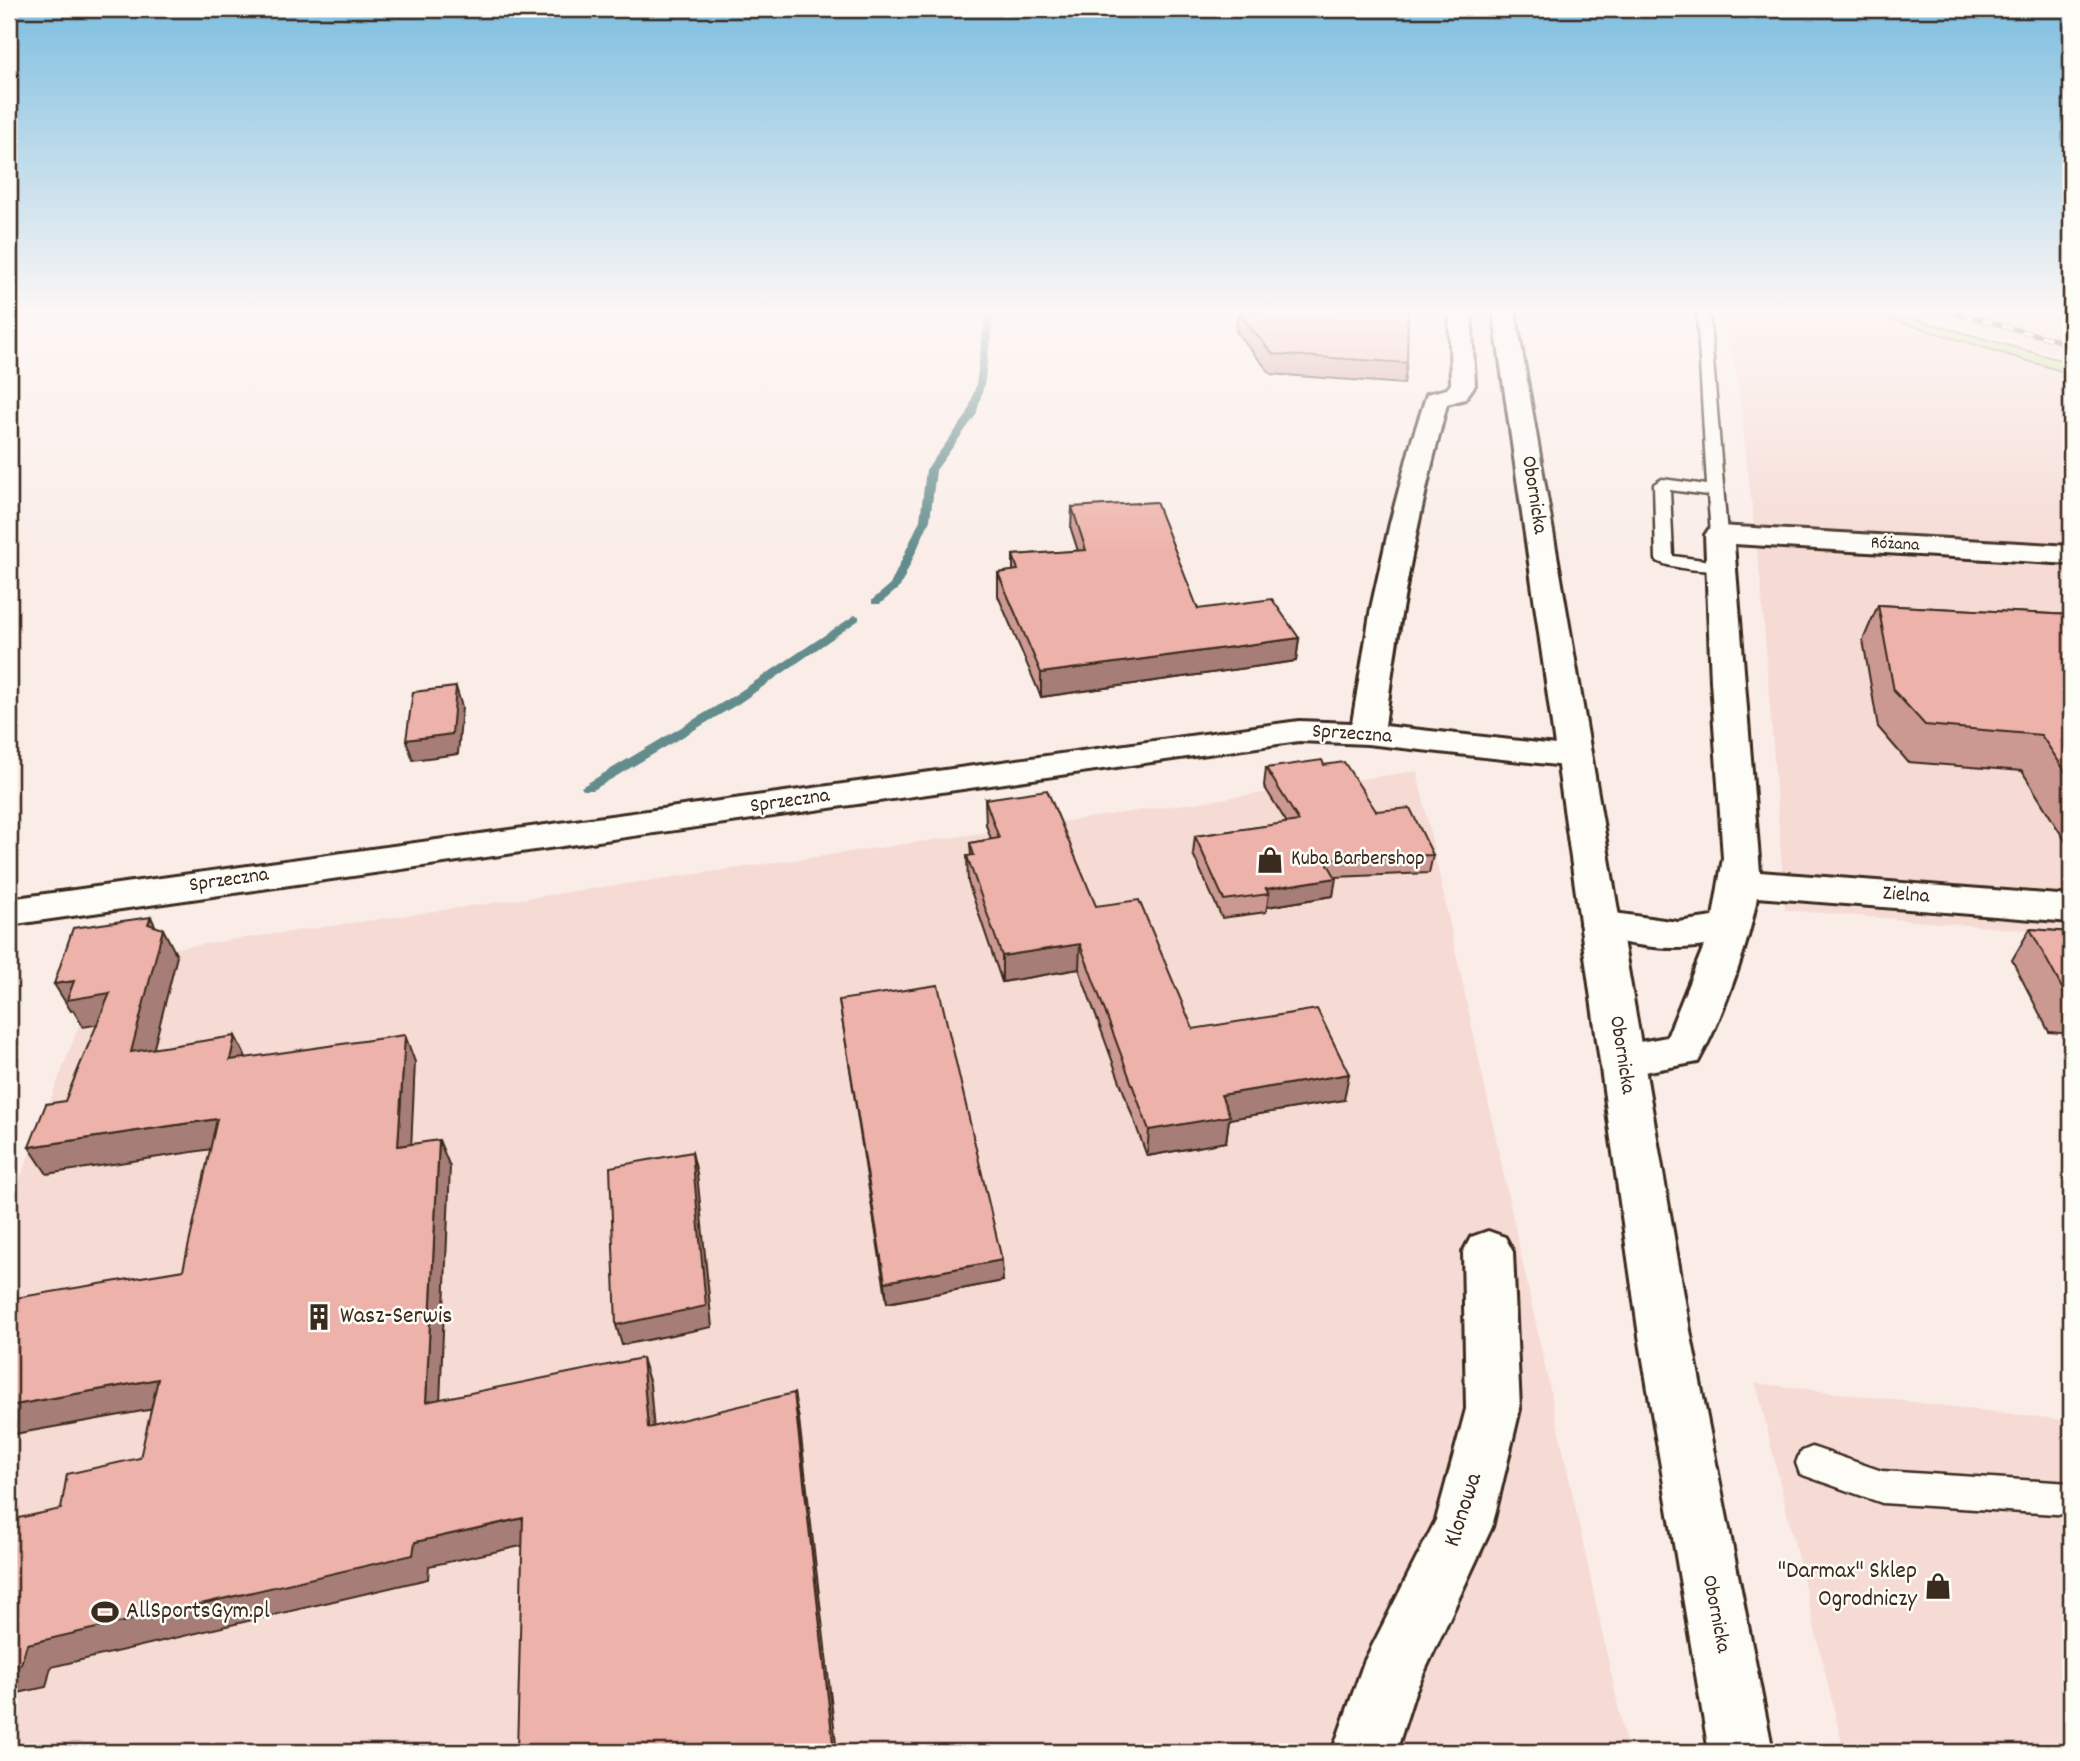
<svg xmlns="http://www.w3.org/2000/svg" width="2080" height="1761" font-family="Dekko,sans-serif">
<rect width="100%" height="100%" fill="#faede8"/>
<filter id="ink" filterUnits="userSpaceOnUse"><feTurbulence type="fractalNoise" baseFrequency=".0143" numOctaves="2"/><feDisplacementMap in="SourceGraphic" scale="14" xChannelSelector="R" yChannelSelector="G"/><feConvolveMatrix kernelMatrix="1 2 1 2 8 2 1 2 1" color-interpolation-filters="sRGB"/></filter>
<g filter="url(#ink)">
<g fill="#f6dbd5">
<path d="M 1720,310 L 1860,310 L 2071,374 L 2071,934 L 1785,910 L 1761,586 L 1737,375 Z"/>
<path d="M 1911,310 L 2071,310 L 2071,359 L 2013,341 Z"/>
<path d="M 1417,771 L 1628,1752 L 9,1752 L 9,1207 L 105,958 Z"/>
<path d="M 1756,1383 L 2071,1421 L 2071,1752 L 1844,1752 Z"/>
</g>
<path fill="#c4dc92" stroke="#808358" stroke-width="2" d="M 1860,310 L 1882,310 L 2071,363 L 2071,374 Z"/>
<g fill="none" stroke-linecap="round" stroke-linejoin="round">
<g fill="#638c8c" fill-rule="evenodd">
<path d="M 986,310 L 994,310 L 984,385 L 976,415 L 936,470 L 930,520 L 900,587 L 880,604 L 872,604 L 872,600 L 890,585 L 920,520 L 926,470 L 967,415 L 976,385 Z"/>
<path d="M 855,615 L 859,616 L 859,620 L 738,704 L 593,790 L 583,790 L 581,787 L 730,698 Z"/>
</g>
<defs>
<g id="service">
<path d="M 1697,310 L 1709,310 L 1727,535 L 1719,540 L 1711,535 L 1708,495 L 1670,490 L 1673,556 L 1726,563 L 1729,567 C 1721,575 1665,568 1656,560 L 1654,484 L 1662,479 L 1707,485 Z"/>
<path d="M 1812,1447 L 1882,1471 L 2071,1483 L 2071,1515 L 1882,1503 L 1800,1474 L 1796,1463 L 1800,1452 Z"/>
</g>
<g id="minor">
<path d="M 1449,310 L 1471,310 L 1475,385 L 1465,399 L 1447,404 C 1419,510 1398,617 1385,726 L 1574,747 L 1586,750 L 1591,757 L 1586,764 L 1574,767 L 1367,744 L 1299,741 L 9,925 L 9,899 L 1299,721 L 1352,723 L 1371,608 L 1390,523 L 1412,440 L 1427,394 L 1447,389 L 1451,384 Z"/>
<path d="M 1719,526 L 2071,546 L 2071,564 L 1734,544 L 1760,872 L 2071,896 L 2071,922 L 1757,897 C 1749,945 1722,1019 1698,1062 L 1622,1076 L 1607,1072 L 1600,1060 L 1607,1048 L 1667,1037 L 1704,946 C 1666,952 1623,944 1586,934 L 1580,924 L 1586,914 L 1600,911 L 1678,922 L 1713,917 L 1723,858 L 1711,681 L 1705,535 L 1709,529 Z"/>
<path d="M 1488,1231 L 1505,1237 L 1513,1252 L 1520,1409 L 1492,1527 L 1415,1692 L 1396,1752 L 1332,1752 L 1364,1662 L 1436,1520 L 1466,1409 L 1463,1252 L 1471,1237 Z"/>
</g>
<path id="secondary" d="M 1493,310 L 1515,310 L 1691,1336 L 1773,1752 L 1709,1752 L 1639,1336 Z"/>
</defs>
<use href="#service" stroke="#3b2a1e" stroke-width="5"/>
<use href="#minor" stroke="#3b2a1e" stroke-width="6"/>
<use href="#secondary" stroke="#3b2a1e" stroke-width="6"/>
<use href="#service" fill="#fdfcf7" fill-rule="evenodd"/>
<use href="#minor" fill="#fdfcf7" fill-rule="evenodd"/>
<use href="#secondary" fill="#fdfcf7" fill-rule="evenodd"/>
<defs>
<path id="rail" d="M 1944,310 L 2071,344"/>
</defs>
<use href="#rail" stroke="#3b2a1e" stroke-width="5"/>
<use href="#rail" stroke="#fdfcf7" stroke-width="3.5" stroke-dasharray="10" stroke-linecap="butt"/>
</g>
<g fill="#cc9992" stroke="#3b2a1e" stroke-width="2">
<path d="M 1238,313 L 1407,363 L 1404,384 L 1271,374 L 1236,332 Z"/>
<path d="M 1072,507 L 1198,609 L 1299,638 L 1296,661 L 1041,697 L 998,596 L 998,573 L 1013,571 L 1013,555 L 1078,551 L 1071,529 Z"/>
<path d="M 1878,605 L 2071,615 L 2071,847 L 2069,847 L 2022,771 L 1908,762 L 1878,727 L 1863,640 Z"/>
<path d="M 1324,765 L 1376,811 L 1433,855 L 1429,873 L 1335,877 L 1333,896 L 1267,907 L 1266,912 L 1222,918 L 1193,854 L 1195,836 L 1287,823 L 1264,786 L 1266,768 Z"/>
<path d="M 985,799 L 1096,906 L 1193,1029 L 1344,1100 L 1229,1119 L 1226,1142 L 1147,1156 L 1079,969 L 1002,982 L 968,882 L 967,856 L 971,856 L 970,843 L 991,839 L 986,825 Z"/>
<path d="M 2030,929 L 2071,932 L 2071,1034 L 2049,1032 L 2012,960 Z"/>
<path d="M 839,1000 L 1003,1281 L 887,1303 Z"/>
</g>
<g fill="#a67d77" stroke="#3b2a1e" stroke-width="2">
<path d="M 1299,638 L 1296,661 L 1041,697 L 1041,673 Z"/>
<path d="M 456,687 L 462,707 L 458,754 L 413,760 L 406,740 Z"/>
<path d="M 1336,878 L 1333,896 L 1267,907 L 1269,894 L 1266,889 Z"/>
<path d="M 151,917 L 161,938 L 163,929 L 177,956 L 146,1079 L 131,1052 L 148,924 Z"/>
<path d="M 1080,944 L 1079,969 L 1002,982 L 1002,956 Z"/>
<path d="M 74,981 L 110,993 L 125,1020 L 83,1027 L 73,1010 L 71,1011 L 54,984 Z"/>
<path d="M 405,1035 L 415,1062 L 410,1172 L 398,1146 Z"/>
<path d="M 235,1036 L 249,1063 L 230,1060 Z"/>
<path d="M 1349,1074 L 1344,1100 L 1229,1119 L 1226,1142 L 1147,1156 L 1149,1130 L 1221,1095 Z"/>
<path d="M 217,1119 L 232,1146 L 47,1174 L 29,1147 Z"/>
<path d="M 439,1140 L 450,1167 L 439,1427 L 426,1402 Z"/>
<path d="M 692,1152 L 697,1173 L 712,1327 L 622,1345 L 616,1325 Z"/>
<path d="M 1002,1260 L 1003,1281 L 887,1303 L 885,1282 Z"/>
<path d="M 642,1358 L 650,1384 L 656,1454 L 648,1428 Z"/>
<path d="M 158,1379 L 176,1405 L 9,1435 L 9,1406 Z"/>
<path d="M 794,1393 L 799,1419 L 837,1752 L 834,1752 Z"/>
<path d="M 523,1518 L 535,1543 L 429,1566 L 428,1579 L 51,1667 L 46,1687 L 9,1695 L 9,1667 L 27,1644 L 415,1542 Z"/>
</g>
<g fill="#edb2aa" stroke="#3b2a1e" stroke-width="2">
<path d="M 1274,310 L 1408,310 L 1407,363 L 1273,354 L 1238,313 Z"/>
<path d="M 1156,502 L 1198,609 L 1272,599 L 1299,638 L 1041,673 L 998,573 L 1018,570 L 1013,555 L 1086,550 L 1072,507 Z"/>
<path d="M 1878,605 L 2071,615 L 2071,780 L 2041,735 L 1925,725 L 1894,691 Z"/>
<path d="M 456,687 L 452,734 L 406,740 L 413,692 Z"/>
<path d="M 1322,760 L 1324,765 L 1344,762 L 1376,811 L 1410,808 L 1433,855 L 1325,859 L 1336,878 L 1266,889 L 1269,894 L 1224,900 L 1195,836 L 1299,821 L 1266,768 Z"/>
<path d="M 1047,790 L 1096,906 L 1139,900 L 1193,1029 L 1317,1009 L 1349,1074 L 1221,1095 L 1230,1116 L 1149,1130 L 1080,944 L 1002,956 L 967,856 L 974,855 L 970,843 L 999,838 L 985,799 Z"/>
<path d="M 151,917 L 148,924 L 163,929 L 131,1052 L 235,1036 L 230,1060 L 405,1035 L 398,1146 L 439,1140 L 426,1402 L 642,1358 L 648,1428 L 794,1393 L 834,1752 L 517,1752 L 523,1518 L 415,1542 L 413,1555 L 27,1644 L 21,1664 L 9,1667 L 9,1520 L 61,1509 L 67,1474 L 140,1458 L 158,1379 L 9,1406 L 9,1299 L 183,1270 L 217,1119 L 29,1147 L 46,1104 L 65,1101 L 110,993 L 67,1000 L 74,981 L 54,984 L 73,928 Z"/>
<path d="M 2030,929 L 2071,932 L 2071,1001 L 2069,1001 Z"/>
<path d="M 938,985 L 1002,1260 L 885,1282 L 839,1000 Z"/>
<path d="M 692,1152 L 706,1306 L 616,1325 L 610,1167 Z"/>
</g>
</g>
<linearGradient id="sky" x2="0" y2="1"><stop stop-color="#7dbee0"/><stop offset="0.56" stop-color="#fdf7f5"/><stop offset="1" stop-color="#fdf7f5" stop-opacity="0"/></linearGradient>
<rect width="2080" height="556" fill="url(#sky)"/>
<defs>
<symbol id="shop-bare" viewBox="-9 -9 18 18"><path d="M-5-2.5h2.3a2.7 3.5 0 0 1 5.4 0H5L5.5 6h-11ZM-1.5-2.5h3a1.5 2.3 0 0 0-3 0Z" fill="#3b2a1e" stroke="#fdfcf7" stroke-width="2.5" paint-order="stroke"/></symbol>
<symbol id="building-bare" viewBox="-9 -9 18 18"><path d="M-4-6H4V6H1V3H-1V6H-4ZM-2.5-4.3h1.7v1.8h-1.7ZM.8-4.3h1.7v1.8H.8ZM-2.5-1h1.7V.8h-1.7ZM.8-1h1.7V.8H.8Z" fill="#3b2a1e" stroke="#fdfcf7" stroke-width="2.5" paint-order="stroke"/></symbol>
<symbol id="stadium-bare" viewBox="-9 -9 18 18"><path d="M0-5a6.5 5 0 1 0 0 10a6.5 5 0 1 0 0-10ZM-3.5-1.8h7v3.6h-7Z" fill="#3b2a1e" stroke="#fdfcf7" stroke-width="2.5" paint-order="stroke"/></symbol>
</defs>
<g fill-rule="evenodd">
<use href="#shop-bare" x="1251" y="841" width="38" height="38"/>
<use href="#building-bare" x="300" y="1298" width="38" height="38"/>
<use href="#shop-bare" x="1919" y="1567" width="38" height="38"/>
<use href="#stadium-bare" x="86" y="1593" width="38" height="38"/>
</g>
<g text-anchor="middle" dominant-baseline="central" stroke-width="5" stroke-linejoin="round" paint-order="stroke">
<g font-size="18" fill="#3b2a1e" stroke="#fdfcf7">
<text transform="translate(1895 545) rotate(3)">Różana</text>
</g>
<g font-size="21" fill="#3b2a1e" stroke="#fdfcf7">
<text transform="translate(1533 495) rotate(81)">Obornicka</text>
<text transform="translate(1352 735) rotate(4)">Sprzeczna</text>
<text transform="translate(790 802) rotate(-8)">Sprzeczna</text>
<text transform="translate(229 881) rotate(-8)">Sprzeczna</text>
<text transform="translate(1906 896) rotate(4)">Zielna</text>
<text transform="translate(1621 1055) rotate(81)">Obornicka</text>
<text transform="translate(1715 1614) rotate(79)">Obornicka</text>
</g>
<g font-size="21" fill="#3b2a1e" stroke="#fdfcf7" text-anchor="start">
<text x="1291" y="860">Kuba Barbershop</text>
</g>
<g font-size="24" fill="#3b2a1e" stroke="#fdfcf7" text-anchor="start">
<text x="340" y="1317">Wasz-Serwis</text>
<text x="1917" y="1572" text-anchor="end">"Darmax" Sklep<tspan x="1917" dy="28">Ogrodniczy</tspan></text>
<text x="126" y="1612">AllSportsGym.pl</text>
</g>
<g font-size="24" fill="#3b2a1e" stroke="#fdfcf7">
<text transform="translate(1464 1510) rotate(-72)">Klonowa</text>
</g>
</g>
<rect width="2080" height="1761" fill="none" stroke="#fdfcf7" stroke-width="35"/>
<rect x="18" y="18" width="2045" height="1726" fill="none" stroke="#3b2a1e" stroke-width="2.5" filter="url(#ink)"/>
</svg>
